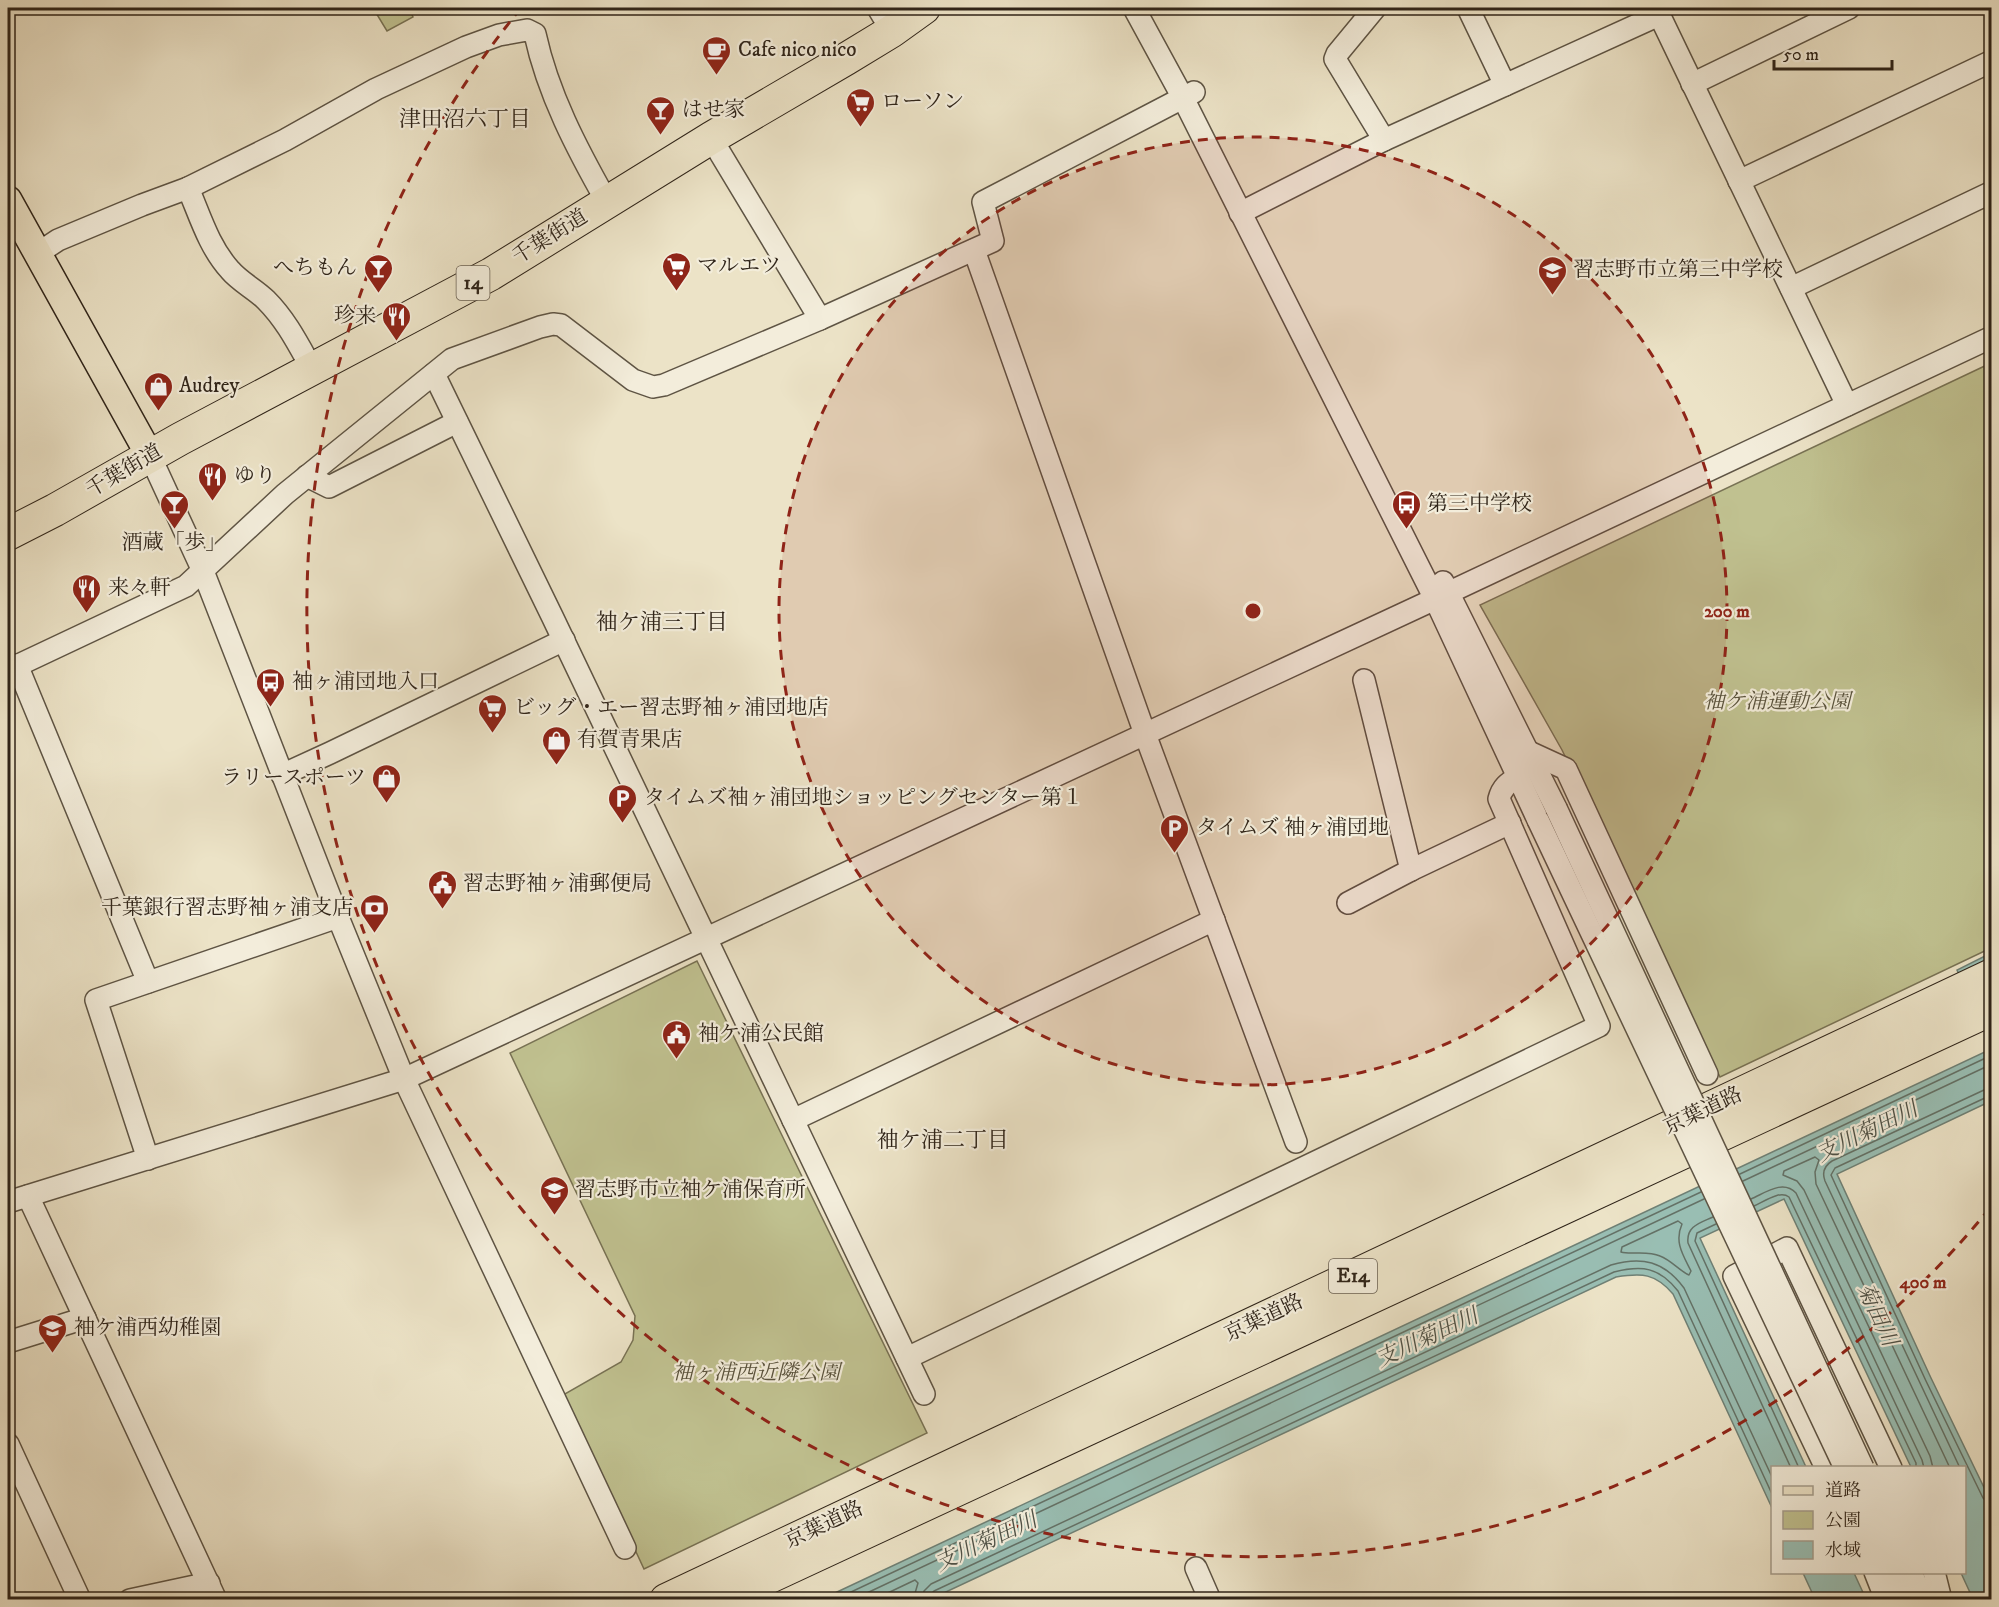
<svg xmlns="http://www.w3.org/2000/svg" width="1999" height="1607" font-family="'IM FELL DW Pica','Noto Serif JP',serif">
<rect width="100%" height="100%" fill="#ece3c7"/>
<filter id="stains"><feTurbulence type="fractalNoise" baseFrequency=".00333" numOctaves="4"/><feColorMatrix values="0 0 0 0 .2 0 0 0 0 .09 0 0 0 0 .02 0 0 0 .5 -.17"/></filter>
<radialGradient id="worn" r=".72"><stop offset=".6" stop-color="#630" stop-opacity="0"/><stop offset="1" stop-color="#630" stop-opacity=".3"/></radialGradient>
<g fill="#c0c190" stroke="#787254" stroke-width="1.5">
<path d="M 373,8 L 409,8 L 413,17 L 387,31 Z"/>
<path d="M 1991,363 L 1991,948 L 1720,1077 L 1562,750 L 1480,605 Z"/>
<path d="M 697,961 L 927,1433 L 644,1569 L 563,1395 L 621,1362 L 633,1340 L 635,1316 L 510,1053 Z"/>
</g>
<g fill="#99beb3" stroke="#6f8075" stroke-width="1.5">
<path d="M 1991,953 L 1991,1101 L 1837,1174 L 1931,1378 L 1991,1502 L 1991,1599 L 1973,1599 L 1961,1573 L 1964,1572 L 1964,1468 L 1911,1467 L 1784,1199 L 1700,1238 L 1806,1467 L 1772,1468 L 1772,1508 L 1673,1294 C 1655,1273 1642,1273 1616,1277 L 931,1599 L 820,1600 L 1987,1051 L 1990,1042 L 1957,970 Z"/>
<path d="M 1803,1573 L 1854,1573 L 1866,1599 L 1815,1599 Z"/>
</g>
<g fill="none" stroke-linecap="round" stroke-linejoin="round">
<g stroke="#647166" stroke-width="1.5">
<path d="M 1992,1096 L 1987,1097 L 1835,1168 L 1831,1175 L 1926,1381 L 1983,1498 L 1987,1502 L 1992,1503"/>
<path d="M 1740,1174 L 1992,1055"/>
<path d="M 1743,1181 L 1992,1064"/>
<path d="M 1751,1199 C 1765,1193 1783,1179 1796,1193 L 1922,1460 L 1924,1468"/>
<path d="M 1754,1206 C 1765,1201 1780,1190 1789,1197 L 1916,1463 L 1916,1468"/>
<path d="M 1713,1217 C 1700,1223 1686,1226 1688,1243 L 1791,1468"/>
<path d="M 1678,1221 L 1682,1224 C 1674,1242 1683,1255 1691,1271 L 1689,1275 C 1681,1272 1671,1260 1660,1256 C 1647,1250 1631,1255 1621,1252 L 1622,1247 Z"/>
<path d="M 1716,1224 L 1697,1233 L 1695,1241 L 1799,1468"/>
<path d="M 1933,1468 L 1930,1456 L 1804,1190 L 1797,1181 L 1783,1175 L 1784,1171 L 1815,1157 L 1819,1160 L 1815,1172 L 1816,1184 L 1950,1468"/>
<path d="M 1960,1468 L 1825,1181 C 1822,1173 1824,1166 1832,1161 L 1984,1090 L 1992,1089"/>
<path d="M 834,1600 L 1701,1192"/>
<path d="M 852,1600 L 1704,1199"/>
<path d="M 873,1600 L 915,1580 L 918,1583 L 913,1600"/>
<path d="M 922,1600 L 924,1591 L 931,1584 L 1611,1265 C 1642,1256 1664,1261 1684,1288 L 1772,1477"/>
<path d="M 930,1600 L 931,1594 L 934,1591 L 1614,1272 C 1642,1265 1659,1267 1678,1291 L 1772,1494"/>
</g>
<defs>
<g id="minor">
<path d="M 878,8 L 892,31"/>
<path d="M 1134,8 L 1183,98 L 1435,599 L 1538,820"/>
<path d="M 1375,8 L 1337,54 L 1335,59 L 1384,140"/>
<path d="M 1468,8 L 1505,85"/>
<path d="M 1656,8 L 1847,405"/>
<path d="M 1692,84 L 1849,8"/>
<path d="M 711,138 L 820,319"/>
<path d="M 1739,181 L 1992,61"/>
<path d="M 188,188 C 200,216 209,247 230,270 C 240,282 255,289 266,300 C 286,320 298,344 312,369"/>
<path d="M 1240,213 L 1384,140 L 1659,15"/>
<path d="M 974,250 L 1145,734 L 1296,1142"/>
<path d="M 37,254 L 58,240 L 142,205 L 188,188 L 285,140 L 376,89 L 466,47 L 499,35 L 527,30 L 535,34 C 548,94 577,149 607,202"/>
<path d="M 1791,288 L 1992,192"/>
<path d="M 434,374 L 552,616 L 924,1394"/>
<path d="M 150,456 L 203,571 L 338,917 L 404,1079 L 625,1548"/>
<path d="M 307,476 L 329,487 L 457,422"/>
<path d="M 1443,582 L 1556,808"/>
<path d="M 17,665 L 148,982"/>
<path d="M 8,670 L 186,586 L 285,494 L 452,359 L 540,327 L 553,324 L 561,325 L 633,380 L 653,387 L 664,385 L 820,319 L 993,241 L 983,202 L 1194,92"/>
<path d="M 1364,680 L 1411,870"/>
<path d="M 1529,752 L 1566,769 L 1707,1074"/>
<path d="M 282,775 L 330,753 L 564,640"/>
<path d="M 1348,903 L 1411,870 L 1510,823"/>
<path d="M 793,1120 L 1214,920"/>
<path d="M 148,1159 L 96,1000 L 338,917"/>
<path d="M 28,1196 L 216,1600"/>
<path d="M 8,1202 L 404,1079 L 1435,599 L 1992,337"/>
<path d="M 8,1342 L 85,1318"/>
<path d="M 907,1358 L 1599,1026 L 1499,799 C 1502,787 1508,783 1518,777"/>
<path d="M 8,1444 L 80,1600"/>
<path d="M 1826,1468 L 1734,1276 L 1787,1248 L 1891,1468"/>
<path d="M 1196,1568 L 1210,1600"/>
<path d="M 1875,1572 L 1886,1600"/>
<path d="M 1893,1572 L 1903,1600"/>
<path d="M 1911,1572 L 1923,1600"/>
<path d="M 1934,1572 L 1941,1600"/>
<path d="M 130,1600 L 209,1583"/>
</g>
<path id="major" d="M 8,200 L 150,456"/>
<g id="highway">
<path d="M 8,534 L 55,510 L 180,439 L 491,274 L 711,138 L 846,59 L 892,31 L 924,8"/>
<path d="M 666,1600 L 1992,975"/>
<path d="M 720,1600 L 1992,1009"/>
</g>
</defs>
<use href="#minor" stroke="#5e5444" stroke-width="24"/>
<use href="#major" stroke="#2f2419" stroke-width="30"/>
<use href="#highway" stroke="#2f2419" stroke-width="34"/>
<use href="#minor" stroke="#f3eddb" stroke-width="21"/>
<use href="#major" stroke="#ece3c7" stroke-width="27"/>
<use href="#highway" stroke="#ece3c7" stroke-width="32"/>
<defs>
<g id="minor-bridge">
<path d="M 1556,808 L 1863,1468"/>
<path d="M 1538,820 L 1845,1468"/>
</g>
</defs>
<use href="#minor-bridge" stroke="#5e5444" stroke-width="24" stroke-linecap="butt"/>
<use href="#minor-bridge" stroke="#f3eddb" stroke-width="21"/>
</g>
<circle cx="1253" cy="611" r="474" fill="#8f2418" fill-opacity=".12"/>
<g fill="none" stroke="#8f2418" stroke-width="3" stroke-dasharray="10 8">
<circle cx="1253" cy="611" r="474"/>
<path d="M1990 1208A948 948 0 1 1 521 8"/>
</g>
<defs>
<symbol id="cafe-pin" viewBox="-11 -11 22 30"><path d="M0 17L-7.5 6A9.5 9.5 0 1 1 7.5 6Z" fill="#8f2418" stroke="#f3eddb"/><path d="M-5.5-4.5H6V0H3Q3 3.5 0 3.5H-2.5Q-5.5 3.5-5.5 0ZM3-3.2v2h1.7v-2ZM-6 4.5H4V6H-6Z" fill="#fff"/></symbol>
<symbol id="supermarket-pin" viewBox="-11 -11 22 30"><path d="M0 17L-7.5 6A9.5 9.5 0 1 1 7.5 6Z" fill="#8f2418" stroke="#f3eddb"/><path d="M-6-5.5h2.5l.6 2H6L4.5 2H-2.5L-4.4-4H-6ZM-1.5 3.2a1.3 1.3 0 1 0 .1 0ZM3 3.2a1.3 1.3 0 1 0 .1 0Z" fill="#fff"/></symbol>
<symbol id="bar-pin" viewBox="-11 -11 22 30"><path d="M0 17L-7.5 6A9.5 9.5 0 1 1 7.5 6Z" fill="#8f2418" stroke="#f3eddb"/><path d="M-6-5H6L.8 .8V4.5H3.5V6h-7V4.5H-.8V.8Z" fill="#fff"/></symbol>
<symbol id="school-pin" viewBox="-11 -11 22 30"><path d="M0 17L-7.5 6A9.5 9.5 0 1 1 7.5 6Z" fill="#8f2418" stroke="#f3eddb"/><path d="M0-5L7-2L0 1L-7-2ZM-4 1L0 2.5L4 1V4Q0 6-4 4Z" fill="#fff"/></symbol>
<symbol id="restaurant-pin" viewBox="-11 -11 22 30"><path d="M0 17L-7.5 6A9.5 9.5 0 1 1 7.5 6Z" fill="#8f2418" stroke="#f3eddb"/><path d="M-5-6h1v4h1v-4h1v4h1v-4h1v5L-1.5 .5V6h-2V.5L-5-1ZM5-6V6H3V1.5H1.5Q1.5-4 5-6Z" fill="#fff"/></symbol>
<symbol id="shop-pin" viewBox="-11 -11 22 30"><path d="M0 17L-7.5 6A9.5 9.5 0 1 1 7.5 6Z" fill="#8f2418" stroke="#f3eddb"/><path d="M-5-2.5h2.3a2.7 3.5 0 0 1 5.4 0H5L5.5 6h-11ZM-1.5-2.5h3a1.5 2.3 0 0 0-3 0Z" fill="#fff"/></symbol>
<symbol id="bus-pin" viewBox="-11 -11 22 30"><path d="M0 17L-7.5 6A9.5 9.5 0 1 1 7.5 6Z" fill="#8f2418" stroke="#f3eddb"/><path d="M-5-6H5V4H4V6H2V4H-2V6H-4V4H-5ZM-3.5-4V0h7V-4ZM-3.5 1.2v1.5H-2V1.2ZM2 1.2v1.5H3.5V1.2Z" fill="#fff"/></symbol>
<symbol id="parking-pin" viewBox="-11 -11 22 30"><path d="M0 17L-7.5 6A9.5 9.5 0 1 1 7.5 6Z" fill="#8f2418" stroke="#f3eddb"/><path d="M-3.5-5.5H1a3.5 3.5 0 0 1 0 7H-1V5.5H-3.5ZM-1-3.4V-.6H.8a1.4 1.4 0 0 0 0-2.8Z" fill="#fff"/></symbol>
<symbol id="civic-pin" viewBox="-11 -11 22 30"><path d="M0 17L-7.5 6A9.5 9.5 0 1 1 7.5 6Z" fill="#8f2418" stroke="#f3eddb"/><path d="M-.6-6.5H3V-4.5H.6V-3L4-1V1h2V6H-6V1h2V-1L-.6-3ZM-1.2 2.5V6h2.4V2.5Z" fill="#fff"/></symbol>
<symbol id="bank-pin" viewBox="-11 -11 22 30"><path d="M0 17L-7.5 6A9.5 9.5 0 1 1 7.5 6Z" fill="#8f2418" stroke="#f3eddb"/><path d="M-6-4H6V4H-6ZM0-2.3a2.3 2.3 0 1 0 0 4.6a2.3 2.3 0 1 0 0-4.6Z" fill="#fff"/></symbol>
</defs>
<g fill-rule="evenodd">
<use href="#cafe-pin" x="700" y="34" width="33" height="45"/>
<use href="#supermarket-pin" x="844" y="86" width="33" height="45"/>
<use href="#bar-pin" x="644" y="94" width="33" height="45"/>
<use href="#supermarket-pin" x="660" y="250" width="33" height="45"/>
<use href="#bar-pin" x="362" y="252" width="33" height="45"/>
<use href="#school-pin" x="1536" y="254" width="33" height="45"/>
<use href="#restaurant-pin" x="380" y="300" width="33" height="45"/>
<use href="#shop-pin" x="142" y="370" width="33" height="45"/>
<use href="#restaurant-pin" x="196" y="460" width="33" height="45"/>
<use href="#bar-pin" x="158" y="488" width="33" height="45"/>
<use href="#bus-pin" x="1390" y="488" width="33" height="45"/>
<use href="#restaurant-pin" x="70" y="572" width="33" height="45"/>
<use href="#bus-pin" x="254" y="666" width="33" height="45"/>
<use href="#supermarket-pin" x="476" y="692" width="33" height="45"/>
<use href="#shop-pin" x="540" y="724" width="33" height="45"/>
<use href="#shop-pin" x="370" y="762" width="33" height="45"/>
<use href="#parking-pin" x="606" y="782" width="33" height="45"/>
<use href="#parking-pin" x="1158" y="812" width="33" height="45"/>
<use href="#civic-pin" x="426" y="868" width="33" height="45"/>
<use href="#bank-pin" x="358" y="892" width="33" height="45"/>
<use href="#civic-pin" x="660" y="1018" width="33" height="45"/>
<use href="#school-pin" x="538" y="1174" width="33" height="45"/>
<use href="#school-pin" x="36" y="1312" width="33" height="45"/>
</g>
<g text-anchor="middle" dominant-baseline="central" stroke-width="4.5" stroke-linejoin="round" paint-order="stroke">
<g fill="#f3eddb" stroke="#6a6053" stroke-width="1.5">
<rect x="456.5" y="266" width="33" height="34" rx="4.5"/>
<rect x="1329" y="1259" width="48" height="34" rx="4.5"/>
</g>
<g font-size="20" font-weight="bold" fill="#2f2419">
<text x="473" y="283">14</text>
<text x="1353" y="1276">E14</text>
</g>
<g font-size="21" fill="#2f2419" stroke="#f3eddb" text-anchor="start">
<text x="738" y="50">Cafe nico nico</text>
<text x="881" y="102">ローソン</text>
<text x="682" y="110">はせ家</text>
<text x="697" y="266">マルエツ</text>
<text x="357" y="268" text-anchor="end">へちもん</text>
<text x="1573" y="270">習志野市立第三中学校</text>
<text x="376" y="316" text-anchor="end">珍来</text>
<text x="179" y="386">Audrey</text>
<text x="234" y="476">ゆり</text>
<text x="1427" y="504">第三中学校</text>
<text x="174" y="543" text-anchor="middle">酒蔵「歩」</text>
<text x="108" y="588">来々軒</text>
<text x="292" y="682">袖ヶ浦団地入口</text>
<text x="514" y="708">ビッグ・エー習志野袖ヶ浦団地店</text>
<text x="577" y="740">有賀青果店</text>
<text x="366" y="778" text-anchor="end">ラリースポーツ</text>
<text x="644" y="798">タイムズ袖ヶ浦団地ショッピングセンター第１</text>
<text x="1196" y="828">タイムズ 袖ヶ浦団地</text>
<text x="463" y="884">習志野袖ヶ浦郵便局</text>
<text x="353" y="908" text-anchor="end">千葉銀行習志野袖ヶ浦支店</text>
<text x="698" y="1034">袖ケ浦公民館</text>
<text x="575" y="1190">習志野市立袖ケ浦保育所</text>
<text x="74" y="1328">袖ケ浦西幼稚園</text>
</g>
<g font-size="21" fill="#2f2419" stroke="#f3eddb">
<text transform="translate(550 237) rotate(-32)">千葉街道</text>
<text transform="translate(124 471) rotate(-30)">千葉街道</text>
<text transform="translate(1703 1111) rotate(-25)">京葉道路</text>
<text transform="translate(1264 1318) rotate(-25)">京葉道路</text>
<text transform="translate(824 1525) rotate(-25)">京葉道路</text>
</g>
<g font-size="21" font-style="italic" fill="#5a533d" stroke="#f3eddb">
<text x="1777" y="702">袖ケ浦運動公園</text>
<text x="756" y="1373">袖ヶ浦西近隣公園</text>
</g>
<g font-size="22" fill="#2f2419" stroke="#f3eddb">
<text x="465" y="119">津田沼六丁目</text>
<text x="662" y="622">袖ケ浦三丁目</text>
<text x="943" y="1140">袖ケ浦二丁目</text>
</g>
<g font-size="22" font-style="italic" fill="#4f5247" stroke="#f3eddb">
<text transform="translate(1867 1132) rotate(-26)">支川菊田川</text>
<text transform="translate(1877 1315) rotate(65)">菊田川</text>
<text transform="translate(1427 1338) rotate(-25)">支川菊田川</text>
<text transform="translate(986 1542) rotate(-25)">支川菊田川</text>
</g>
</g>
<circle cx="1253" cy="611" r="9" fill="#8f2418" stroke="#f3eddb" stroke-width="3"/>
<g font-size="18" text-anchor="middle" font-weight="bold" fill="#8f2418" stroke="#f3eddb" stroke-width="4.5" stroke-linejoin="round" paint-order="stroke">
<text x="1727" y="617">200 m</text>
<text x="1923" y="1288">400 m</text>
</g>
<rect width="1999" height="1607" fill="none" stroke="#ece3c7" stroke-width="30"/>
<rect x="9" y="9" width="1981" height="1589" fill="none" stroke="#2f2419" stroke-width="3"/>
<rect x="15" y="15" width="1969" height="1577" fill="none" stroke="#2f2419" stroke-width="1.5"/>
<rect x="1771" y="1466" width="195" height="108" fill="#f3eddb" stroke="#a59d8d" stroke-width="1.5"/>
<rect x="1783" y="1486" width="30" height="9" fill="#ece3c7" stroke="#a59d8d" stroke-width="1.5"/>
<text x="1825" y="1496" font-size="18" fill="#2f2419">道路</text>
<rect x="1783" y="1511" width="30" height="18" fill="#c0c190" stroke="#a59d8d" stroke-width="1.5"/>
<text x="1825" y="1526" font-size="18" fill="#2f2419">公園</text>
<rect x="1783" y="1541" width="30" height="18" fill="#99beb3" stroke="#a59d8d" stroke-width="1.5"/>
<text x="1825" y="1556" font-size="18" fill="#2f2419">水域</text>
<path d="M1774 60v9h118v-9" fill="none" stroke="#2f2419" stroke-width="3"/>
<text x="1783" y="60" font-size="18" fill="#2f2419" stroke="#f3eddb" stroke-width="4.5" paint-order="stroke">50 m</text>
<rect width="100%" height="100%" filter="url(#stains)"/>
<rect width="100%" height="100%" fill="url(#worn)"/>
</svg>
